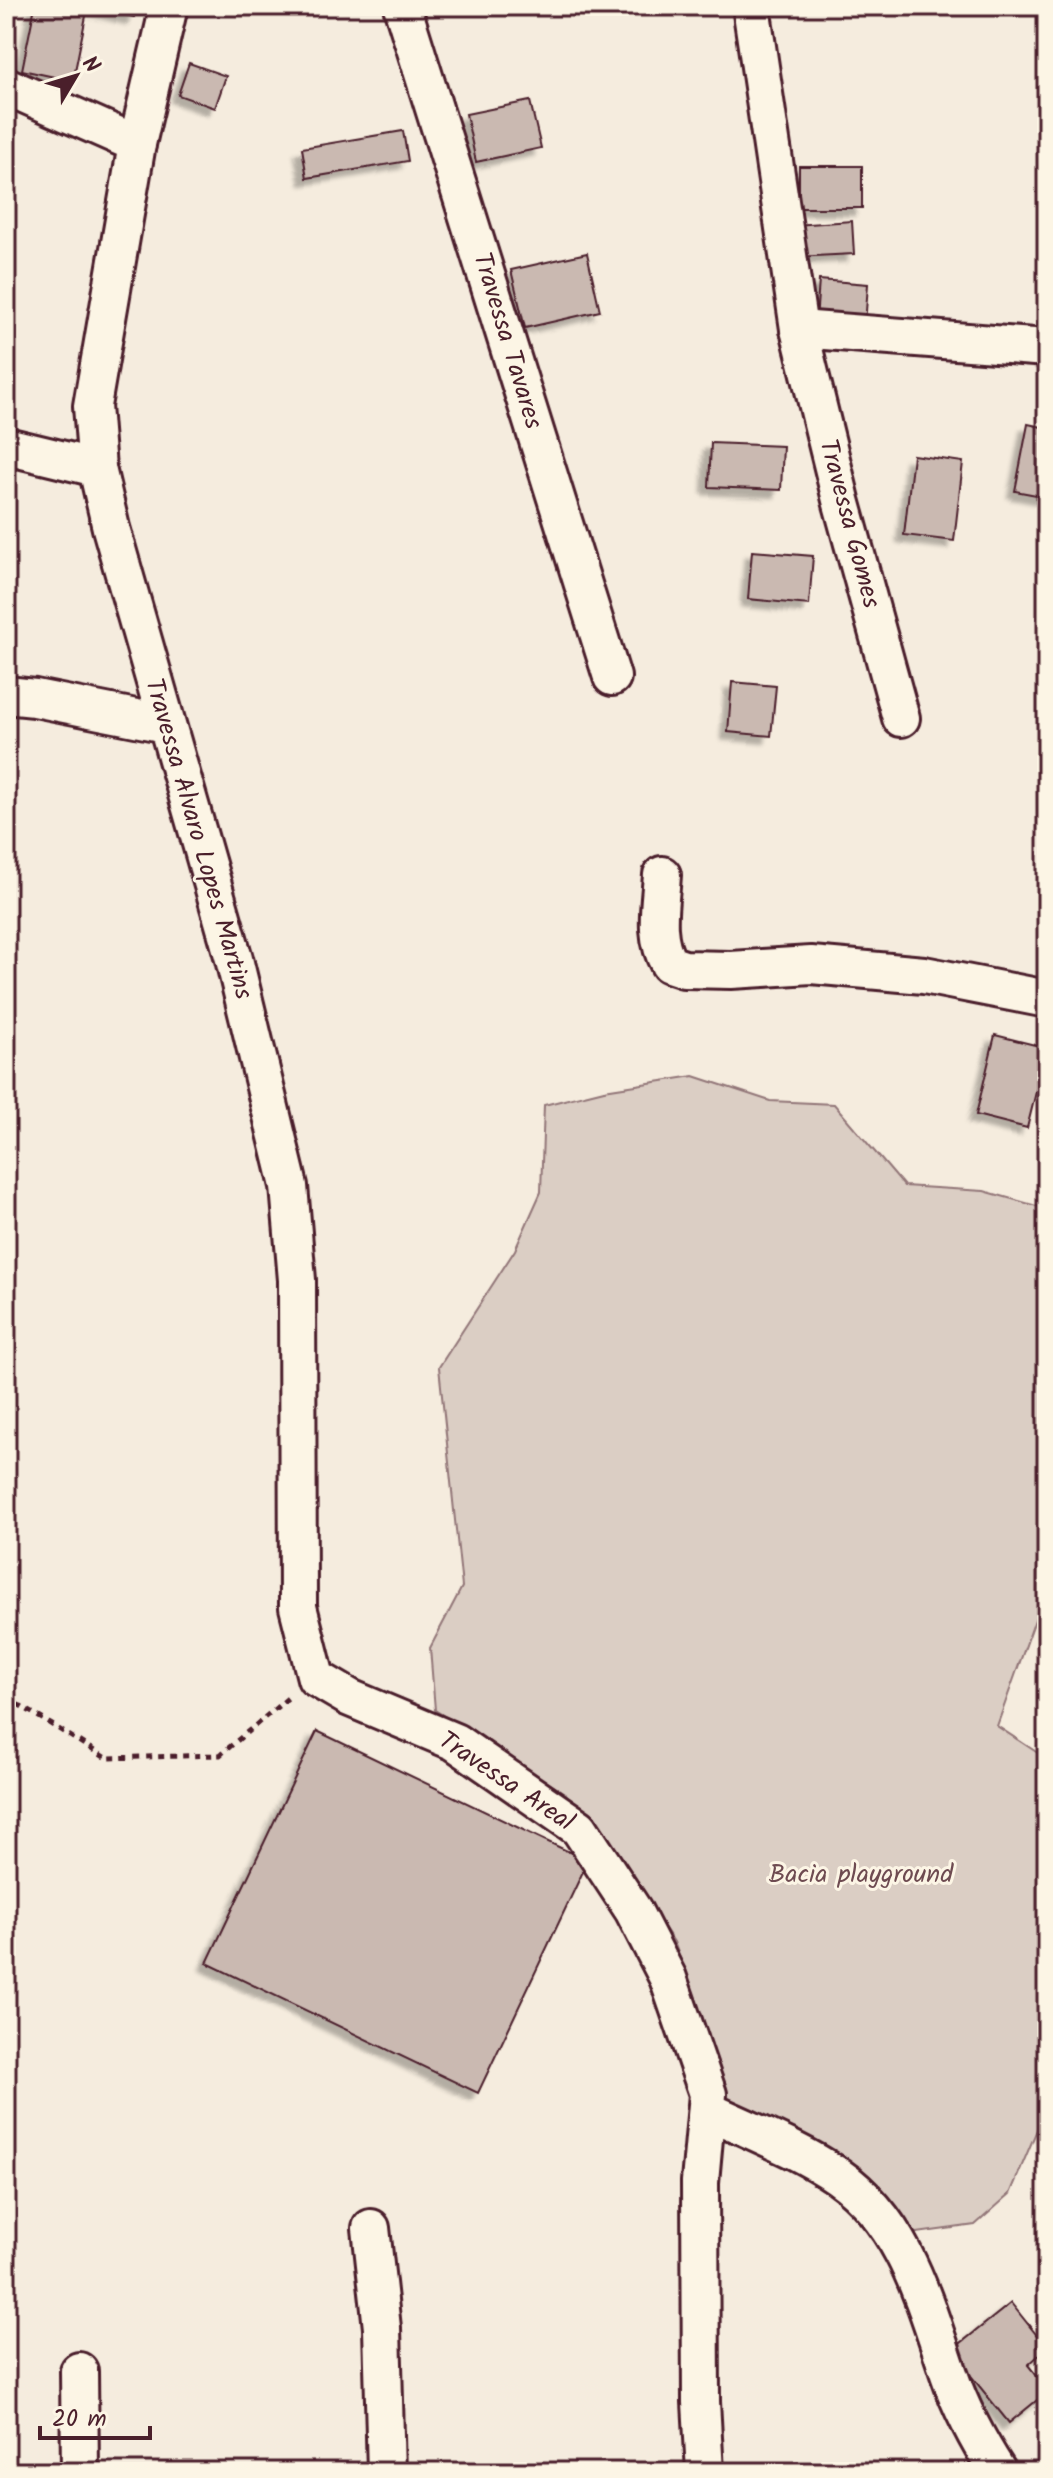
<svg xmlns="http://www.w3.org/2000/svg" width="1053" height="2478" font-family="Kalam,sans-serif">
<defs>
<filter id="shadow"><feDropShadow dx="-7" dy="7" stdDeviation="2" flood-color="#0004"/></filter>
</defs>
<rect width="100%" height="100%" fill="#f5ecde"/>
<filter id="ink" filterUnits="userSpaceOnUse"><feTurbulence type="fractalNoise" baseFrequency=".0125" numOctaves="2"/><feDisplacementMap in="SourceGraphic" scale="16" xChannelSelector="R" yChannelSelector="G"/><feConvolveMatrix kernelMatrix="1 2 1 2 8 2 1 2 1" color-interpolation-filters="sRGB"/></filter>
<g filter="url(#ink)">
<path fill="#dbcec4" stroke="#927678" stroke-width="2" d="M 694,1076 L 770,1101 L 834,1104 L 904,1186 L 984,1191 L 1047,1209 L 1047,1615 L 1036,1617 L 997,1726 L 1047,1759 L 1047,2013 L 1037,2046 L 1047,2106 L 1010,2194 L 975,2225 L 910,2234 L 709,2093 L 709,2036 L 674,1942 L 620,1861 L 566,1794 L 435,1710 L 430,1648 L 462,1587 L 439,1367 L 515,1250 L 541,1192 L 544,1105 L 604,1090 Z"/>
<g fill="#cab9b1" stroke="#4a1f2b" stroke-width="2" filter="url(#shadow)">
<path d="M 35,6 L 88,6 L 73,81 L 22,70 Z"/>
<path d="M 94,6 L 137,6 L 134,17 L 94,8 Z"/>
<path d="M 189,63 L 226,76 L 215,108 L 178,95 Z"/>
<path d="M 530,101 L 541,148 L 476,162 L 466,114 Z"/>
<path d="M 403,131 L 408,161 L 307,178 L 302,148 Z"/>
<rect x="799" y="166" width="63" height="42"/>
<path d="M 852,221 L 854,254 L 795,257 L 794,225 Z"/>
<path d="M 587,253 L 600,311 L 525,328 L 511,270 Z"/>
<path d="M 819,280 L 868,284 L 865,325 L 816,321 Z"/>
<path d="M 1028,424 L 1047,428 L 1047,497 L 1015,491 Z"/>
<path d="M 711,443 L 783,446 L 781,490 L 709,487 Z"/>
<path d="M 913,455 L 963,462 L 954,541 L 904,535 Z"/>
<path d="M 752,551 L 813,556 L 809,605 L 748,599 Z"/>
<path d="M 732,682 L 776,686 L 771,736 L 728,732 Z"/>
<path d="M 995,1035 L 1047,1048 L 1027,1128 L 976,1115 Z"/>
<path d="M 317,1731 L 588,1861 L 478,2093 L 207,1963 Z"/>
<path d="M 1011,2303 L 1047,2348 L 1028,2365 L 1047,2388 L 1047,2392 L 1009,2423 L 951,2351 Z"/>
</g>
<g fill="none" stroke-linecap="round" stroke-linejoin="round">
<defs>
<g id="street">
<path d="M 169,6 L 137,144 L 92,406 L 97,468 L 111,528 L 234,959 L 289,1186 L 297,1280 L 298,1607 L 316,1678 L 350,1698 L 455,1742 L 579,1828 L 633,1910 L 668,1978 L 708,2094 L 700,2182 L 701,2402 L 705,2472"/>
<path d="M 402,6 L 612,677"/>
<path d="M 751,6 L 799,329 L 841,500 L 901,718"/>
<path d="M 6,86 L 137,144"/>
<path d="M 799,329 L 1047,348"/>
<path d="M 6,446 L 97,468"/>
<path d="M 6,695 L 35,698 L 166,724"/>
<path d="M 662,875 C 660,906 653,936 669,964 L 684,969 L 731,970 L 811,965 L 924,975 L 1047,999"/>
<path d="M 707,2110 C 751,2131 798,2149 838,2176 C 905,2223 924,2301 949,2374 C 961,2409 978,2441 998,2472"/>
<path d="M 371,2228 L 382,2328 L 386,2472"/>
<path d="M 79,2371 L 80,2472"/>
</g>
</defs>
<use href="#street" stroke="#4a1f2b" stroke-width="42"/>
<path stroke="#4a1f2b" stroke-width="5" stroke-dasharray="6 6" stroke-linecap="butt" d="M 6,1700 L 21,1706 L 106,1758 L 220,1755 L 289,1697"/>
<use href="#street" stroke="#fcf5e5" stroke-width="36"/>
</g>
</g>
<g text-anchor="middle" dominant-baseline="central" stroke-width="6" stroke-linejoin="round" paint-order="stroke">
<g font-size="26" fill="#4a1f2b" stroke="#fcf5e5">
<text transform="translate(507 341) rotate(73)">Travessa Tavares</text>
<text transform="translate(849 524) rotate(75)">Travessa Gomes</text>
<text transform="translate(198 839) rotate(74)">Travessa Alvaro Lopes Martins</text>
<text transform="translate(506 1782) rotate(34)">Travessa Areal</text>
</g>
<g font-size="26" fill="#6e4b51" stroke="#fcf5e5">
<text x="861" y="1875">Bacia playground</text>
</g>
</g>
<rect width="1053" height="2478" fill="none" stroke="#fcf5e5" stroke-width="32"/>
<rect x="16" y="16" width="1021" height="2446" fill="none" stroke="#4a1f2b" stroke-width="3" filter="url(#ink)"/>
<g transform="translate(76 76) rotate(52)" stroke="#fcf5e5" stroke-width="6" paint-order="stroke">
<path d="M0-6L14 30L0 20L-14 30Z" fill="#4a1f2b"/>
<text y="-12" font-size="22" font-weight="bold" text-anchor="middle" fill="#4a1f2b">N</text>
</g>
<path d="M40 2426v12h110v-12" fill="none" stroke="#4a1f2b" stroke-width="4"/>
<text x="52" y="2426" font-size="24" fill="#4a1f2b" stroke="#fcf5e5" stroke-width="6" paint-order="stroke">20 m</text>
</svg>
